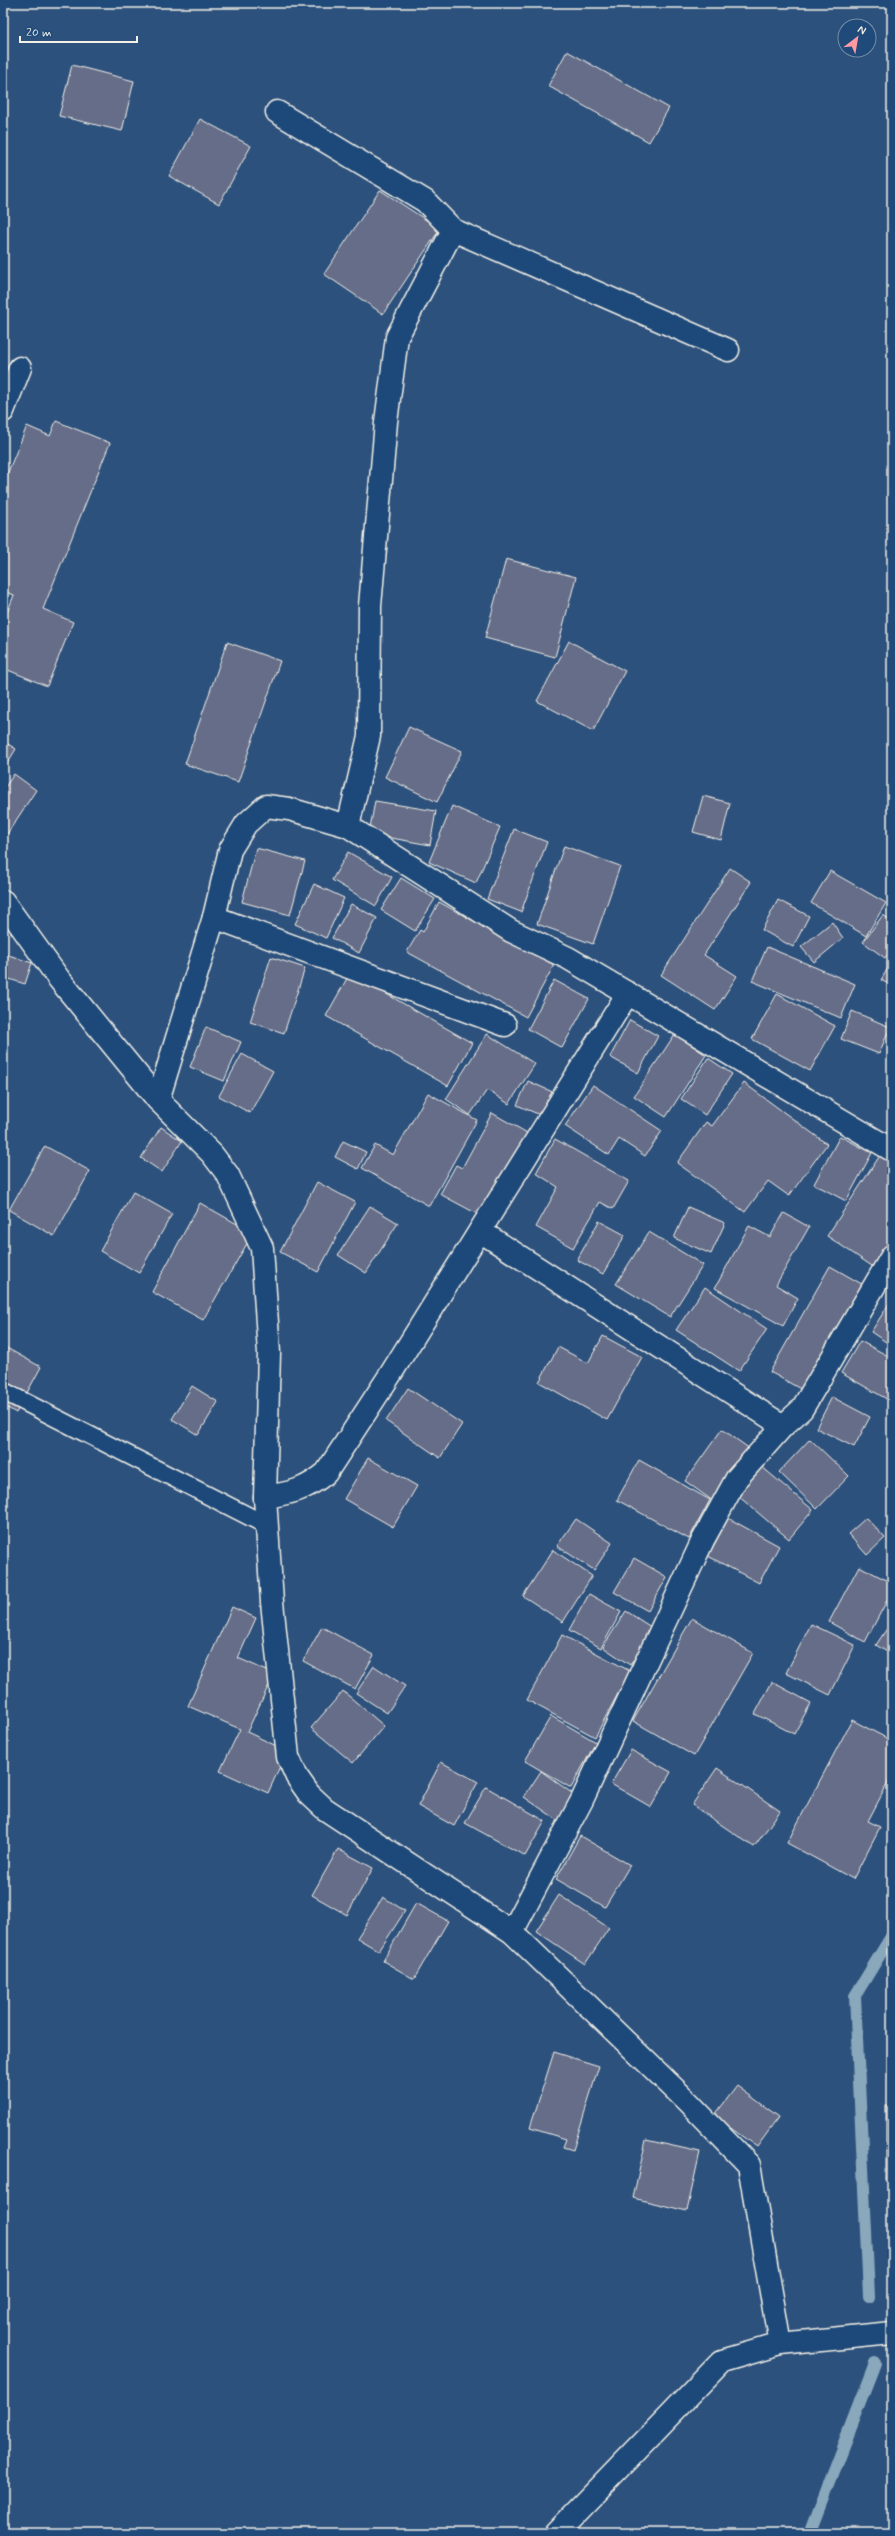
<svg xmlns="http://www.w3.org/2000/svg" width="895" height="2536" font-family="Mynerve,sans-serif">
<rect width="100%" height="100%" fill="#2d517d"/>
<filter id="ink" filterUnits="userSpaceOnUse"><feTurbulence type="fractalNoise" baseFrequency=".025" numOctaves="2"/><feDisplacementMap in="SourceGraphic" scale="8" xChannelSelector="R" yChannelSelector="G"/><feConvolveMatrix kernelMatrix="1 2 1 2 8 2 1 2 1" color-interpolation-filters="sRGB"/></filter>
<g filter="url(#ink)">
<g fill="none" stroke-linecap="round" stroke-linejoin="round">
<g stroke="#89a8bc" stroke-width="12">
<path d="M 869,2296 L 855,1996 L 892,1935"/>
<path d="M 809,2533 L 875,2363"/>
</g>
</g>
<g fill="#656d89" stroke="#f4f1e8">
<path d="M 567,51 L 669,108 L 649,142 L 548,86 Z"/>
<path d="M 72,65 L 134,81 L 122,131 L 59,116 Z"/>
<path d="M 200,119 L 251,146 L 219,204 L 169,176 Z"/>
<path d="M 380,190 L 440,229 L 383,314 L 324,274 Z"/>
<path d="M 56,421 L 110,443 L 43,609 L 73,622 L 47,686 L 3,668 L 3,623 L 14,595 L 3,591 L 3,484 L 27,426 L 50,436 Z"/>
<path d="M 506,559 L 576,577 L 555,657 L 485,638 Z"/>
<path d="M 569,641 L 625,671 L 593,731 L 537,701 Z"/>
<path d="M 227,642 L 280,661 L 238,782 L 185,764 Z"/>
<path d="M 409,727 L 462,751 L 437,802 L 385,777 Z"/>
<path d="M 3,741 L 16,749 L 3,770 Z"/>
<path d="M 14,774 L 36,790 L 7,834 L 3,832 L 3,790 Z"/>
<path d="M 703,796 L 730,803 L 721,840 L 693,832 Z"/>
<path d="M 375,801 L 436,811 L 430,845 L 369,834 Z"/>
<path d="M 452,806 L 500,827 L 476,883 L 429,862 Z"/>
<path d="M 514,829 L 547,842 L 521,912 L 487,899 Z"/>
<path d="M 564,846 L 620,866 L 593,944 L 537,924 Z"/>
<path d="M 256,848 L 305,861 L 290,915 L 242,902 Z"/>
<path d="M 348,852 L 392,877 L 376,906 L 332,880 Z"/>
<path d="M 730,868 L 751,882 L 704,955 L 737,976 L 715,1010 L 661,975 Z"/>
<path d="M 830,871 L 886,903 L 866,936 L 811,903 Z"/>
<path d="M 401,878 L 435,899 L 415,931 L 381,910 Z"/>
<path d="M 314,884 L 344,898 L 326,938 L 295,924 Z"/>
<path d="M 778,900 L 809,916 L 793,947 L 762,930 Z"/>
<path d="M 439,902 L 554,965 L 526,1017 L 407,952 L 420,930 L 423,932 Z"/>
<path d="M 351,904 L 377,918 L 359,953 L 332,938 Z"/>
<path d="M 883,915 L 892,921 L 892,949 L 885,958 L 863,942 Z"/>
<path d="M 832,922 L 843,938 L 814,962 L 801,947 Z"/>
<path d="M 767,947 L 855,984 L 841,1018 L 752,981 Z"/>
<path d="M 3,953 L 32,963 L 25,984 L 3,977 Z"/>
<path d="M 271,957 L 305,968 L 284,1033 L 250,1022 Z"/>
<path d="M 892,961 L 892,986 L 881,980 Z"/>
<path d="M 350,973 L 472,1043 L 448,1086 L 326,1016 Z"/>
<path d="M 554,980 L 589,999 L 562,1048 L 528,1029 Z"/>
<path d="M 777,994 L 835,1026 L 810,1071 L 752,1039 Z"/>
<path d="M 852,1011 L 890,1027 L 879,1054 L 841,1039 Z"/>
<path d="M 630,1020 L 658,1036 L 638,1073 L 610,1057 Z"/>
<path d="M 206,1027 L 241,1042 L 224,1081 L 190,1067 Z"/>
<path d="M 487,1034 L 535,1064 L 509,1104 L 487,1090 L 470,1115 L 446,1099 Z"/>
<path d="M 675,1034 L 706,1055 L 666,1117 L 634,1096 Z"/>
<path d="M 242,1054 L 273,1071 L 250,1113 L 219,1096 Z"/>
<path d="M 708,1058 L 732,1074 L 705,1115 L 681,1099 Z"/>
<path d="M 528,1081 L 557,1094 L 547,1118 L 517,1105 Z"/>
<path d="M 744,1083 L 827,1144 L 789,1196 L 768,1181 L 745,1212 L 677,1163 L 706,1122 L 712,1126 Z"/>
<path d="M 593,1085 L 662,1131 L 645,1156 L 619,1139 L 609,1155 L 565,1126 Z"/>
<path d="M 428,1093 L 477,1120 L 429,1206 L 362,1168 L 375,1145 L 393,1155 Z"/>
<path d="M 492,1113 L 529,1134 L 483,1217 L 440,1194 L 456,1165 L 462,1168 Z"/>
<path d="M 161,1127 L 182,1141 L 162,1172 L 141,1158 Z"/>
<path d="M 840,1136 L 872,1153 L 846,1201 L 814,1184 Z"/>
<path d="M 555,1139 L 629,1181 L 613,1209 L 600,1202 L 573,1248 L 536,1227 L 558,1187 L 536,1173 Z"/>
<path d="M 343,1141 L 366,1152 L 358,1169 L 335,1157 Z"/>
<path d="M 45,1146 L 90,1171 L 54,1236 L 9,1210 Z"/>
<path d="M 883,1151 L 892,1156 L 892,1242 L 875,1268 L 827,1236 Z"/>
<path d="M 317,1182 L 355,1202 L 318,1272 L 280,1252 Z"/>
<path d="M 133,1192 L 172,1214 L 139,1273 L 100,1251 Z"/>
<path d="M 200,1203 L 253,1233 L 203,1320 L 152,1292 Z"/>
<path d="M 370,1206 L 398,1223 L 366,1273 L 338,1255 Z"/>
<path d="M 688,1207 L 725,1223 L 711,1254 L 674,1238 Z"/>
<path d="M 784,1213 L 809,1227 L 776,1285 L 798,1298 L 783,1326 L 715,1288 L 749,1226 L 770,1237 Z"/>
<path d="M 599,1221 L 625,1235 L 603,1274 L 577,1260 Z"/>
<path d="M 649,1232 L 703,1265 L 670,1317 L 616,1284 Z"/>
<path d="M 830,1266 L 867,1287 L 806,1392 L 770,1372 Z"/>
<path d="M 705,1287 L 767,1329 L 739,1371 L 676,1330 Z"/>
<path d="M 892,1299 L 892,1346 L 871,1332 Z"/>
<path d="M 603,1336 L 642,1357 L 607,1420 L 539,1382 L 558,1347 L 588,1363 Z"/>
<path d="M 860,1341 L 892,1358 L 892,1402 L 841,1373 Z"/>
<path d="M 3,1346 L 41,1367 L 16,1413 L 3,1405 Z"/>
<path d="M 192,1386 L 218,1402 L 198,1435 L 172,1419 Z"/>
<path d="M 408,1388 L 462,1424 L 440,1458 L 386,1421 Z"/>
<path d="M 832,1397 L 870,1417 L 854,1447 L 816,1428 Z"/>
<path d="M 722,1429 L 750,1449 L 713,1501 L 685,1481 Z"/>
<path d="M 810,1439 L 849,1476 L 817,1509 L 779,1472 Z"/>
<path d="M 368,1458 L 417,1486 L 393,1527 L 344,1499 Z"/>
<path d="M 639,1460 L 710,1500 L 689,1539 L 617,1500 Z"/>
<path d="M 761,1466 L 813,1510 L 789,1539 L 737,1495 Z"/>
<path d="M 728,1518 L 779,1546 L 759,1583 L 708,1556 Z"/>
<path d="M 866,1518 L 885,1538 L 867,1555 L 848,1534 Z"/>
<path d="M 576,1519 L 612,1543 L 594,1570 L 557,1546 Z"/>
<path d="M 553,1550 L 592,1576 L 563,1622 L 523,1596 Z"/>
<path d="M 634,1558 L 667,1577 L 648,1611 L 614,1592 Z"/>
<path d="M 859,1566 L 892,1583 L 892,1591 L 865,1642 L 829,1622 Z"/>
<path d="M 589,1594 L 621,1612 L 601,1648 L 569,1630 Z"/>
<path d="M 232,1607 L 256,1618 L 238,1658 L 274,1674 L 247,1732 L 287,1751 L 268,1793 L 220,1771 L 240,1729 L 188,1706 Z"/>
<path d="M 626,1611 L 654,1629 L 630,1665 L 603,1647 Z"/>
<path d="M 692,1618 L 753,1653 L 694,1756 L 633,1721 Z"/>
<path d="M 892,1621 L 892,1655 L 876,1645 Z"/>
<path d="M 811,1624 L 855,1645 L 830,1695 L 786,1673 Z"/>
<path d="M 322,1627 L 374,1655 L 355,1689 L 303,1661 Z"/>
<path d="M 562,1635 L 630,1671 L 595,1737 L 527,1700 Z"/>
<path d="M 374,1666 L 405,1686 L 387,1713 L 356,1693 Z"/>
<path d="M 772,1682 L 811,1703 L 794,1734 L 755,1714 Z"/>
<path d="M 343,1691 L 384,1726 L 353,1763 L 311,1728 Z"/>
<path d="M 551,1716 L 596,1742 L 571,1788 L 525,1761 Z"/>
<path d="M 852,1720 L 892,1741 L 892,1775 L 868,1821 L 880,1827 L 853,1879 L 787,1843 Z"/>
<path d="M 631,1750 L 671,1772 L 651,1807 L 611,1784 Z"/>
<path d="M 441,1762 L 478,1782 L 454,1826 L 418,1806 Z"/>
<path d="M 717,1768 L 780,1811 L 754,1847 L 692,1805 Z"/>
<path d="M 541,1771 L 576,1796 L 559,1821 L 524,1797 Z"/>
<path d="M 486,1787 L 545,1821 L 525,1856 L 465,1823 Z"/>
<path d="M 580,1836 L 630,1865 L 605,1907 L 556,1879 Z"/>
<path d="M 338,1849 L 373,1868 L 347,1915 L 312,1895 Z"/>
<path d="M 559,1895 L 609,1928 L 585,1964 L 536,1931 Z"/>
<path d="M 383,1897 L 405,1911 L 379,1951 L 357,1938 Z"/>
<path d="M 416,1903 L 448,1921 L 414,1979 L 383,1961 Z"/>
<path d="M 554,2052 L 599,2066 L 573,2150 L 563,2147 L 566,2139 L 530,2128 Z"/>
<path d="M 737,2086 L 779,2117 L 757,2147 L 714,2116 Z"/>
<rect x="886" y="2106" width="6" height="74"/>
<path d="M 646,2140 L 700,2152 L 687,2211 L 633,2198 Z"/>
</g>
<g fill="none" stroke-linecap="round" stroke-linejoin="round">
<defs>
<path id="lane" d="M 3,1391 L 266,1525"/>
<g id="street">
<path d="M 277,112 L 425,201 L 453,230 L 728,350"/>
<path d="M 3,411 L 20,368"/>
<path d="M 348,826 L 369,736 L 370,606 L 386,422 L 397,337 L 453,230"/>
<path d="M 3,901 L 59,979 L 158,1100 L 212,1154 L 228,1175 L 262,1248 L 269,1353 L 265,1497 L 272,1602 L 288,1757 L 297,1777 L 309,1794 L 325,1809 L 512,1932 L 688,2102 L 749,2165 L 780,2344"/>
<path d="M 214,917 L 505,1025"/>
<path d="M 158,1100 L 214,917 L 230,850 L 246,824 L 266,806 L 289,809 L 348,826 L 511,931 L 568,958 L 892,1150"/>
<path d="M 480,1231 L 783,1426"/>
<path d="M 265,1497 C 292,1493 305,1490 326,1473 L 390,1375 L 628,993"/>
<path d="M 512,1932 L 582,1800 L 703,1540 L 737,1478 L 783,1426 L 802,1409 L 892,1256"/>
<path d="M 556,2533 L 722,2361 L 780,2344 L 892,2333"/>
</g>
</defs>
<use href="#lane" stroke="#f4f1e8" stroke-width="20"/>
<use href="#street" stroke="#f4f1e8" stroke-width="25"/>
<use href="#lane" stroke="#1f4a7a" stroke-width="17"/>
<use href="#street" stroke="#1f4a7a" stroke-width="22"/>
</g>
</g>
<rect width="895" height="2536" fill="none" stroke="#1f4a7a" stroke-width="16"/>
<rect x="8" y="8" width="879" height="2520" fill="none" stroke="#f4f1e8" stroke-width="1.5" filter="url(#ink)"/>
<g transform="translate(857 38) rotate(31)"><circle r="19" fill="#1f4a7a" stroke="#748da6"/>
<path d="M0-3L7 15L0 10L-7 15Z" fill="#ff9aa2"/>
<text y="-6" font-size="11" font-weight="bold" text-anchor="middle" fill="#f4f1e8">N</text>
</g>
<path d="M20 36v6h117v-6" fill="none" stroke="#f4f1e8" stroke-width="2"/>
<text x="26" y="36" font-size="12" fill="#f4f1e8" stroke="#1f4a7a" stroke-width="3" paint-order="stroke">20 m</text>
</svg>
